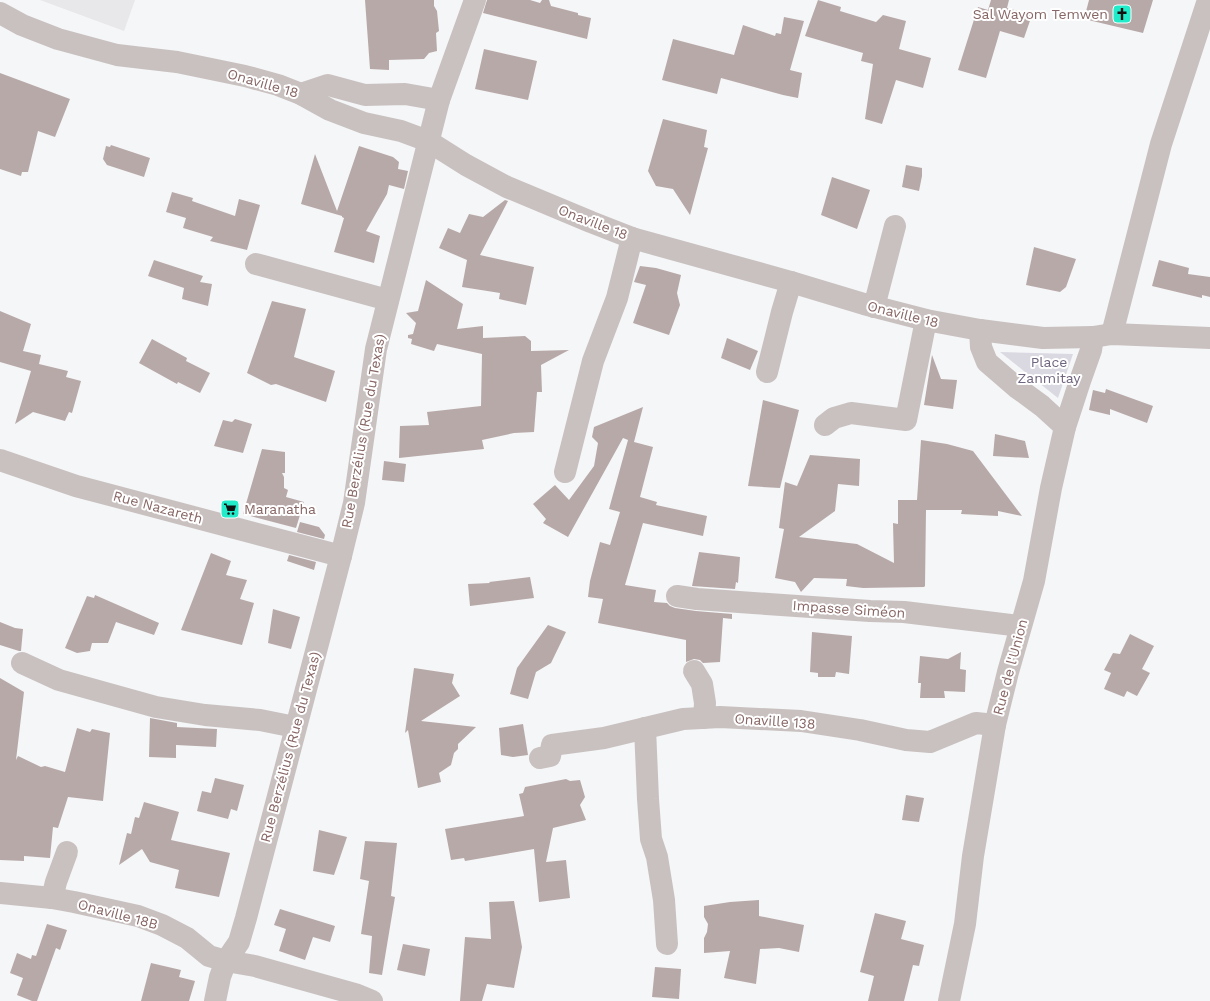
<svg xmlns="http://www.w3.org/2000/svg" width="1210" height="1001" font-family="'Work Sans',sans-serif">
<rect width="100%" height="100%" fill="#f5f6f8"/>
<path fill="#e8e7e9" d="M 40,0 L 135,0 L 124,31 Z"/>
<path fill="#dad9e2" d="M 1000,352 L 1073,354 L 1058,398 Z"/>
<g fill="#b8a9a9">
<path d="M 365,0 L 434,0 L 434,6 L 437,11 L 439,31 L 436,33 L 437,51 L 429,53 L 424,59 L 389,60 L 389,70 L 370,69 Z"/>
<path d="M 487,0 L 530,0 L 540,3 L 542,0 L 549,0 L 551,6 L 578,13 L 578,15 L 591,18 L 587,39 L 483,13 Z"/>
<path d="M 818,0 L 841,7 L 840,11 L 876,22 L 883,15 L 906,21 L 899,49 L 931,58 L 923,88 L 896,80 L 882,124 L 865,119 L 873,64 L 861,61 L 863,53 L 805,36 Z"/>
<path d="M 991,0 L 1009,0 L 1007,8 L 1032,15 L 1024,38 L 1000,31 L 986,78 L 958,70 L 978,7 L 988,10 Z"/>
<path d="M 1089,0 L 1153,0 L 1143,33 L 1084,19 Z"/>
<path d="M 784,17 L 804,21 L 790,70 L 802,73 L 798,98 L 783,95 L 721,78 L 717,94 L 662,80 L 673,39 L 734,55 L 743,25 L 775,36 L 776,33 L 781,34 Z"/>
<path d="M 484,49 L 537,61 L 528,100 L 475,89 Z"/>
<path d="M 0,73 L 70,99 L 55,137 L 38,131 L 28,172 L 22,172 L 21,176 L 0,169 Z"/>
<path d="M 663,119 L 707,130 L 704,147 L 708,148 L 690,215 L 673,189 L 656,186 L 648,171 Z"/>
<path d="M 111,145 L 150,158 L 144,177 L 107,165 L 103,159 L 106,146 L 110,147 Z"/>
<path d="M 359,146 L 393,157 L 399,162 L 398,169 L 408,171 L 404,189 L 389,185 L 387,194 L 366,231 L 380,236 L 374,263 L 334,252 L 344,218 L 342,217 L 342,216 L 301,204 L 315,154 L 337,211 Z"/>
<path d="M 906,165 L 922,168 L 922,176 L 919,191 L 902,187 Z"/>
<path d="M 832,177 L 870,190 L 857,229 L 821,215 Z"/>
<path d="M 172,192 L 193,198 L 192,201 L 235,216 L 239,199 L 260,205 L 247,250 L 210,241 L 213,237 L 183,228 L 186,218 L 166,212 Z"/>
<path d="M 505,200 L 508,201 L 480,255 L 534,267 L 526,305 L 499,299 L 500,293 L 462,287 L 467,260 L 439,248 L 448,228 L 460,233 L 469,214 L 483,217 Z"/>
<path d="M 1034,247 L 1076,259 L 1066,287 L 1060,292 L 1026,285 Z"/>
<path d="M 154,260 L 203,276 L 200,282 L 212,284 L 208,306 L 182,299 L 184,288 L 148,276 Z"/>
<path d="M 1159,260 L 1189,268 L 1188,274 L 1210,277 L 1210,297 L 1202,295 L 1202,298 L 1152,286 Z"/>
<path d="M 640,266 L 656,268 L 681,275 L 677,293 L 680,305 L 669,335 L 633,323 L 646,285 L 634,282 Z"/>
<path d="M 426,280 L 463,304 L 457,329 L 483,326 L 483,338 L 525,336 L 531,341 L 531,351 L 569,350 L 541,365 L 542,392 L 537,392 L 534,432 L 514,433 L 482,440 L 484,449 L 399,458 L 400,426 L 429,425 L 427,412 L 481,406 L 482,354 L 437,344 L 434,351 L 411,344 L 412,339 L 408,338 L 408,335 L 413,334 L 416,323 L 406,313 L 418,311 Z"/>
<path d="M 272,301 L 306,309 L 294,357 L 335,371 L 326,402 L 276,384 L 271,385 L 247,373 Z"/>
<path d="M 0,311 L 31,324 L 23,351 L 41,355 L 39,364 L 68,371 L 66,377 L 81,381 L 72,413 L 69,412 L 65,421 L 33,412 L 15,424 L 31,371 L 0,362 Z"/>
<path d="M 727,338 L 758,351 L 750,370 L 721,358 Z"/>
<path d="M 152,339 L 187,358 L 186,361 L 210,373 L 200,393 L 178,382 L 177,384 L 139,363 Z"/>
<path d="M 932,355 L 941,379 L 957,380 L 953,409 L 924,405 Z"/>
<path d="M 1106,389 L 1153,406 L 1147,423 L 1110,409 L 1110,415 L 1089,410 L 1093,390 L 1105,393 Z"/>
<path d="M 763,400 L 799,410 L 780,488 L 748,486 Z"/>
<path d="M 643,407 L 634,442 L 653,447 L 640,497 L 657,502 L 656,505 L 707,516 L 703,536 L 643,523 L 625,585 L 656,590 L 654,602 L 667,603 L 670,606 L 675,608 L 696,611 L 732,614 L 732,619 L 723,618 L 720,662 L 703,663 L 700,660 L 694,659 L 686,662 L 686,640 L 598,623 L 603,599 L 588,597 L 590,581 L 600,542 L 610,545 L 620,512 L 609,509 L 628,440 L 623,438 L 568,537 L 543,523 L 546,519 L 533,504 L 555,485 L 569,500 L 594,466 L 598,443 L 592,437 L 594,427 Z"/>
<path d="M 235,419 L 252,424 L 243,453 L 214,446 L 223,420 L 232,422 Z"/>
<path d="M 995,434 L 1025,441 L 1029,458 L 993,456 Z"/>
<path d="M 921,440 L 947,444 L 973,451 L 1022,516 L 998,511 L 998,516 L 961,514 L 962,510 L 926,510 L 925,586 L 924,587 L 863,588 L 846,586 L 847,579 L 814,578 L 801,592 L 795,582 L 775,578 L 784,529 L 779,528 L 785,482 L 797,486 L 810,455 L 860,459 L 859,486 L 838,484 L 835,511 L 799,537 L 857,544 L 894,563 L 893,523 L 898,524 L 898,500 L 917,500 Z"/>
<path d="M 262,449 L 285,452 L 285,473 L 282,473 L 284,477 L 284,488 L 288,490 L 286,497 L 304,502 L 296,528 L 243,514 Z"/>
<path d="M 384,461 L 406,464 L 404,482 L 382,480 Z"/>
<path d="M 300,522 L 319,527 L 325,535 L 324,539 L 297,532 Z"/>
<path d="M 699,552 L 740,557 L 738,583 L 736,582 L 735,589 L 692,586 Z"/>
<path d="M 211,553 L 231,561 L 226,575 L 247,580 L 240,599 L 254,603 L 242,645 L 181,630 Z"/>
<path d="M 289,555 L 316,562 L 314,570 L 287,561 Z"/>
<path d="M 530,577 L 534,598 L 470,606 L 468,584 L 490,583 L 489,582 Z"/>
<path d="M 95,595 L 159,623 L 154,635 L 116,622 L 108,643 L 92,643 L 90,651 L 77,653 L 65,648 L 87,596 L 94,598 Z"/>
<path d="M 273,609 L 300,617 L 291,649 L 268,643 Z"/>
<path d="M 0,622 L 15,628 L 23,629 L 21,651 L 19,651 L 0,645 Z"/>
<path d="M 548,625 L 566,632 L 551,663 L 536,672 L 528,699 L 510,694 L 517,668 Z"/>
<path d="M 812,632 L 852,636 L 849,674 L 836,672 L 835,677 L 818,677 L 818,673 L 810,672 Z"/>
<path d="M 1130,634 L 1154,646 L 1142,669 L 1150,673 L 1137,696 L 1127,691 L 1124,697 L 1104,689 L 1111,673 L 1104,670 L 1113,653 L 1120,654 Z"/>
<path d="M 961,652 L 960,669 L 966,670 L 965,692 L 944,691 L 945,698 L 920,698 L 921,683 L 918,683 L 920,656 L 948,659 Z"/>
<path d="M 414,668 L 454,674 L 452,683 L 460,696 L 421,721 L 476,727 L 458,744 L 458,749 L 454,753 L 451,765 L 439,773 L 441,782 L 418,788 L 408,730 L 405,733 Z"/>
<path d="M 0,678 L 24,692 L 16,760 L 18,756 L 41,767 L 45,766 L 65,772 L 77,728 L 90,732 L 92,729 L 110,733 L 103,801 L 68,797 L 58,828 L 53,827 L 50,858 L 24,856 L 24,861 L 0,860 Z"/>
<path d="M 150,718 L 177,723 L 177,727 L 217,729 L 216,747 L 176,745 L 176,758 L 149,757 Z"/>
<path d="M 523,724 L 528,755 L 513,757 L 501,755 L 499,728 Z"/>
<path d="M 215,778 L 244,785 L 237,811 L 231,809 L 228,819 L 197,811 L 202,791 L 211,793 Z"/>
<path d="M 566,779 L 570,781 L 580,780 L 585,797 L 580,805 L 586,820 L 553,828 L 546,862 L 566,860 L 570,898 L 539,902 L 534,849 L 465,861 L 464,858 L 451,860 L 445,829 L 524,816 L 519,794 L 523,793 L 525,787 Z"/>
<path d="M 906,795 L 924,798 L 919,822 L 902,820 Z"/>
<path d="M 144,802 L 179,812 L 171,840 L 230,853 L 219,897 L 175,888 L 179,870 L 150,862 L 142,849 L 119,865 L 127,833 L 131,834 L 135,817 L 139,818 Z"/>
<path d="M 319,830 L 347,837 L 334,875 L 313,871 Z"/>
<path d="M 365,841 L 397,843 L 391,896 L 395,897 L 382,975 L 369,973 L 372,936 L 361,934 L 369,881 L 360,879 Z"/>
<path d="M 759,900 L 759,916 L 804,925 L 799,952 L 779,948 L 760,949 L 756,984 L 724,978 L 730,951 L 704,953 L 704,938 L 707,932 L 708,924 L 704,917 L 704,906 L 730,902 Z"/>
<path d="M 514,901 L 522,947 L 514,988 L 487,984 L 482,1001 L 460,1001 L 465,937 L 491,939 L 489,902 Z"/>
<path d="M 280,909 L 335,926 L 330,942 L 313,937 L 305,960 L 279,951 L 286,929 L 274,925 Z"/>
<path d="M 875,913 L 906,921 L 901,939 L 924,945 L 919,966 L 913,965 L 904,1001 L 868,1001 L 874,976 L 860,972 Z"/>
<path d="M 47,924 L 67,930 L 60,950 L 56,948 L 37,1001 L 32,1001 L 17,995 L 23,978 L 10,973 L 17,953 L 31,959 L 32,955 L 36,956 Z"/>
<path d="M 403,944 L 430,949 L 425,976 L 397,970 Z"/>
<path d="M 151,963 L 181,970 L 179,977 L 195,981 L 189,1001 L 141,1001 Z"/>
<path d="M 655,967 L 681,969 L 679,999 L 652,997 Z"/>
</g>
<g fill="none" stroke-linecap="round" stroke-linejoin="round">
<g stroke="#c9c1c0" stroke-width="22">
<path d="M 0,13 L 22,25 L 58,39 L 117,55 L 177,62 L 245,76 L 278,85 L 301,94 L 330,110 L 364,123 L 401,131 L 428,141 L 466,165 L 507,187 L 591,222 L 632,238 L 791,282 L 864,304 L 926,320 L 980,330 L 1043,338 L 1093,337 L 1112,334 L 1210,338"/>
<path d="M 301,94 L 328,85 L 365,95 L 405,94 L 439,100"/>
<path d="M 256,264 L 388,300"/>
<path d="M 874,307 L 895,226"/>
<path d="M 980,330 L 981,347 L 987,362 L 1016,387 L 1042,406 L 1065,427"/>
<path d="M 1112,334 L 1161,144 L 1208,0"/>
<path d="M 767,372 L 782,312 L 791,282"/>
<path d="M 825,425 L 834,418 L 851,413 L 906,420 L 926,320"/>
<path d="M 0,460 L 76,486 L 341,556"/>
<path d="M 565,472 L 593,361 L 617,298 L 632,238"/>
<path d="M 677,596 L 697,599 L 753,603 L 870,611 L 904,612 L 1020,626"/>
<path d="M 22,663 L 59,680 L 156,707 L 205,715 L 260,720 L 295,727"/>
<path d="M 694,671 L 702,684 L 705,703 L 704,718"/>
<path d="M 645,728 L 648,799 L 651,839 L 657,857 L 664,900 L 667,944"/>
<path d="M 540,758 L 550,756 L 552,745 L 604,738 L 683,719 L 720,717 L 801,721 L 860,730 L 906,740 L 930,742 L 976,723 L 995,725"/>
<path d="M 0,893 L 52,898 L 74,902 L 138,916 L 162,925 L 187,938 L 209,956 L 226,961 L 255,966 L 355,994 L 372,1001"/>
<path d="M 52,898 L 56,882 L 67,852"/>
<path d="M 215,1001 L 220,977 L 226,961 L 239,942 L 246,918 L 341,556 L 354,503 L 376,349 L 439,100 L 475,0"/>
<path d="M 949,1001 L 965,924 L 973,856 L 995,725 L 1008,672 L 1034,581 L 1051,488 L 1065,427 L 1080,381 L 1091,350 L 1093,337"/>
</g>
</g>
<defs>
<symbol id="church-square" viewBox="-11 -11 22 22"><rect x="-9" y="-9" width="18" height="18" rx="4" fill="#21ebc8" stroke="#fff"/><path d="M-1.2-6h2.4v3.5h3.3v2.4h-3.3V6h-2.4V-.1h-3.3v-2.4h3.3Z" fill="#111"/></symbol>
<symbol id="supermarket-square" viewBox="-11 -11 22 22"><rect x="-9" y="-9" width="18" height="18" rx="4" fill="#21ebc8" stroke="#fff"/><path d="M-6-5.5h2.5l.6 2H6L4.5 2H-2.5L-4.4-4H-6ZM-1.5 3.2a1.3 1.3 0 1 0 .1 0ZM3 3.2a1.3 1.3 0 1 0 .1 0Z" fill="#111"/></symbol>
</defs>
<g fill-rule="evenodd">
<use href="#church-square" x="1111" y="3" width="22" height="22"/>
<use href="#supermarket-square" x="219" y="498" width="22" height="22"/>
</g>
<g text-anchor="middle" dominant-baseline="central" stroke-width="4" stroke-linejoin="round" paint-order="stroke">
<g font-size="14" fill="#876765" stroke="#fff" text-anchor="end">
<text x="1108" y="14">Sal Wayom Temwen</text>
<text x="244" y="509" text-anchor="start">Maranatha</text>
</g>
<g font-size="14" fill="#876765" stroke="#fff">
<text transform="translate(263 83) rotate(16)">Onaville 18</text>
<text transform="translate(593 222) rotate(21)">Onaville 18</text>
<text transform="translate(903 314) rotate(14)">Onaville 18</text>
<text transform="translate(363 431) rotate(-80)">Rue Berzélius (Rue du Texas)</text>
<text transform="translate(158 507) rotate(15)">Rue Nazareth</text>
<text transform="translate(849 609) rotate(4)">Impasse Siméon</text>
<text transform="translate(1010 667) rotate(-75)">Rue de l'Union</text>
<text transform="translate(775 721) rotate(4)">Onaville 138</text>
<text transform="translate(290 747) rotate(-75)">Rue Berzélius (Rue du Texas)</text>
<text transform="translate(118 914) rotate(15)">Onaville 18B</text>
</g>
<g font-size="14" fill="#6f657e" stroke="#fff">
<text x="1049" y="362">Place<tspan x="1049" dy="16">Zanmitay</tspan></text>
</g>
</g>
</svg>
